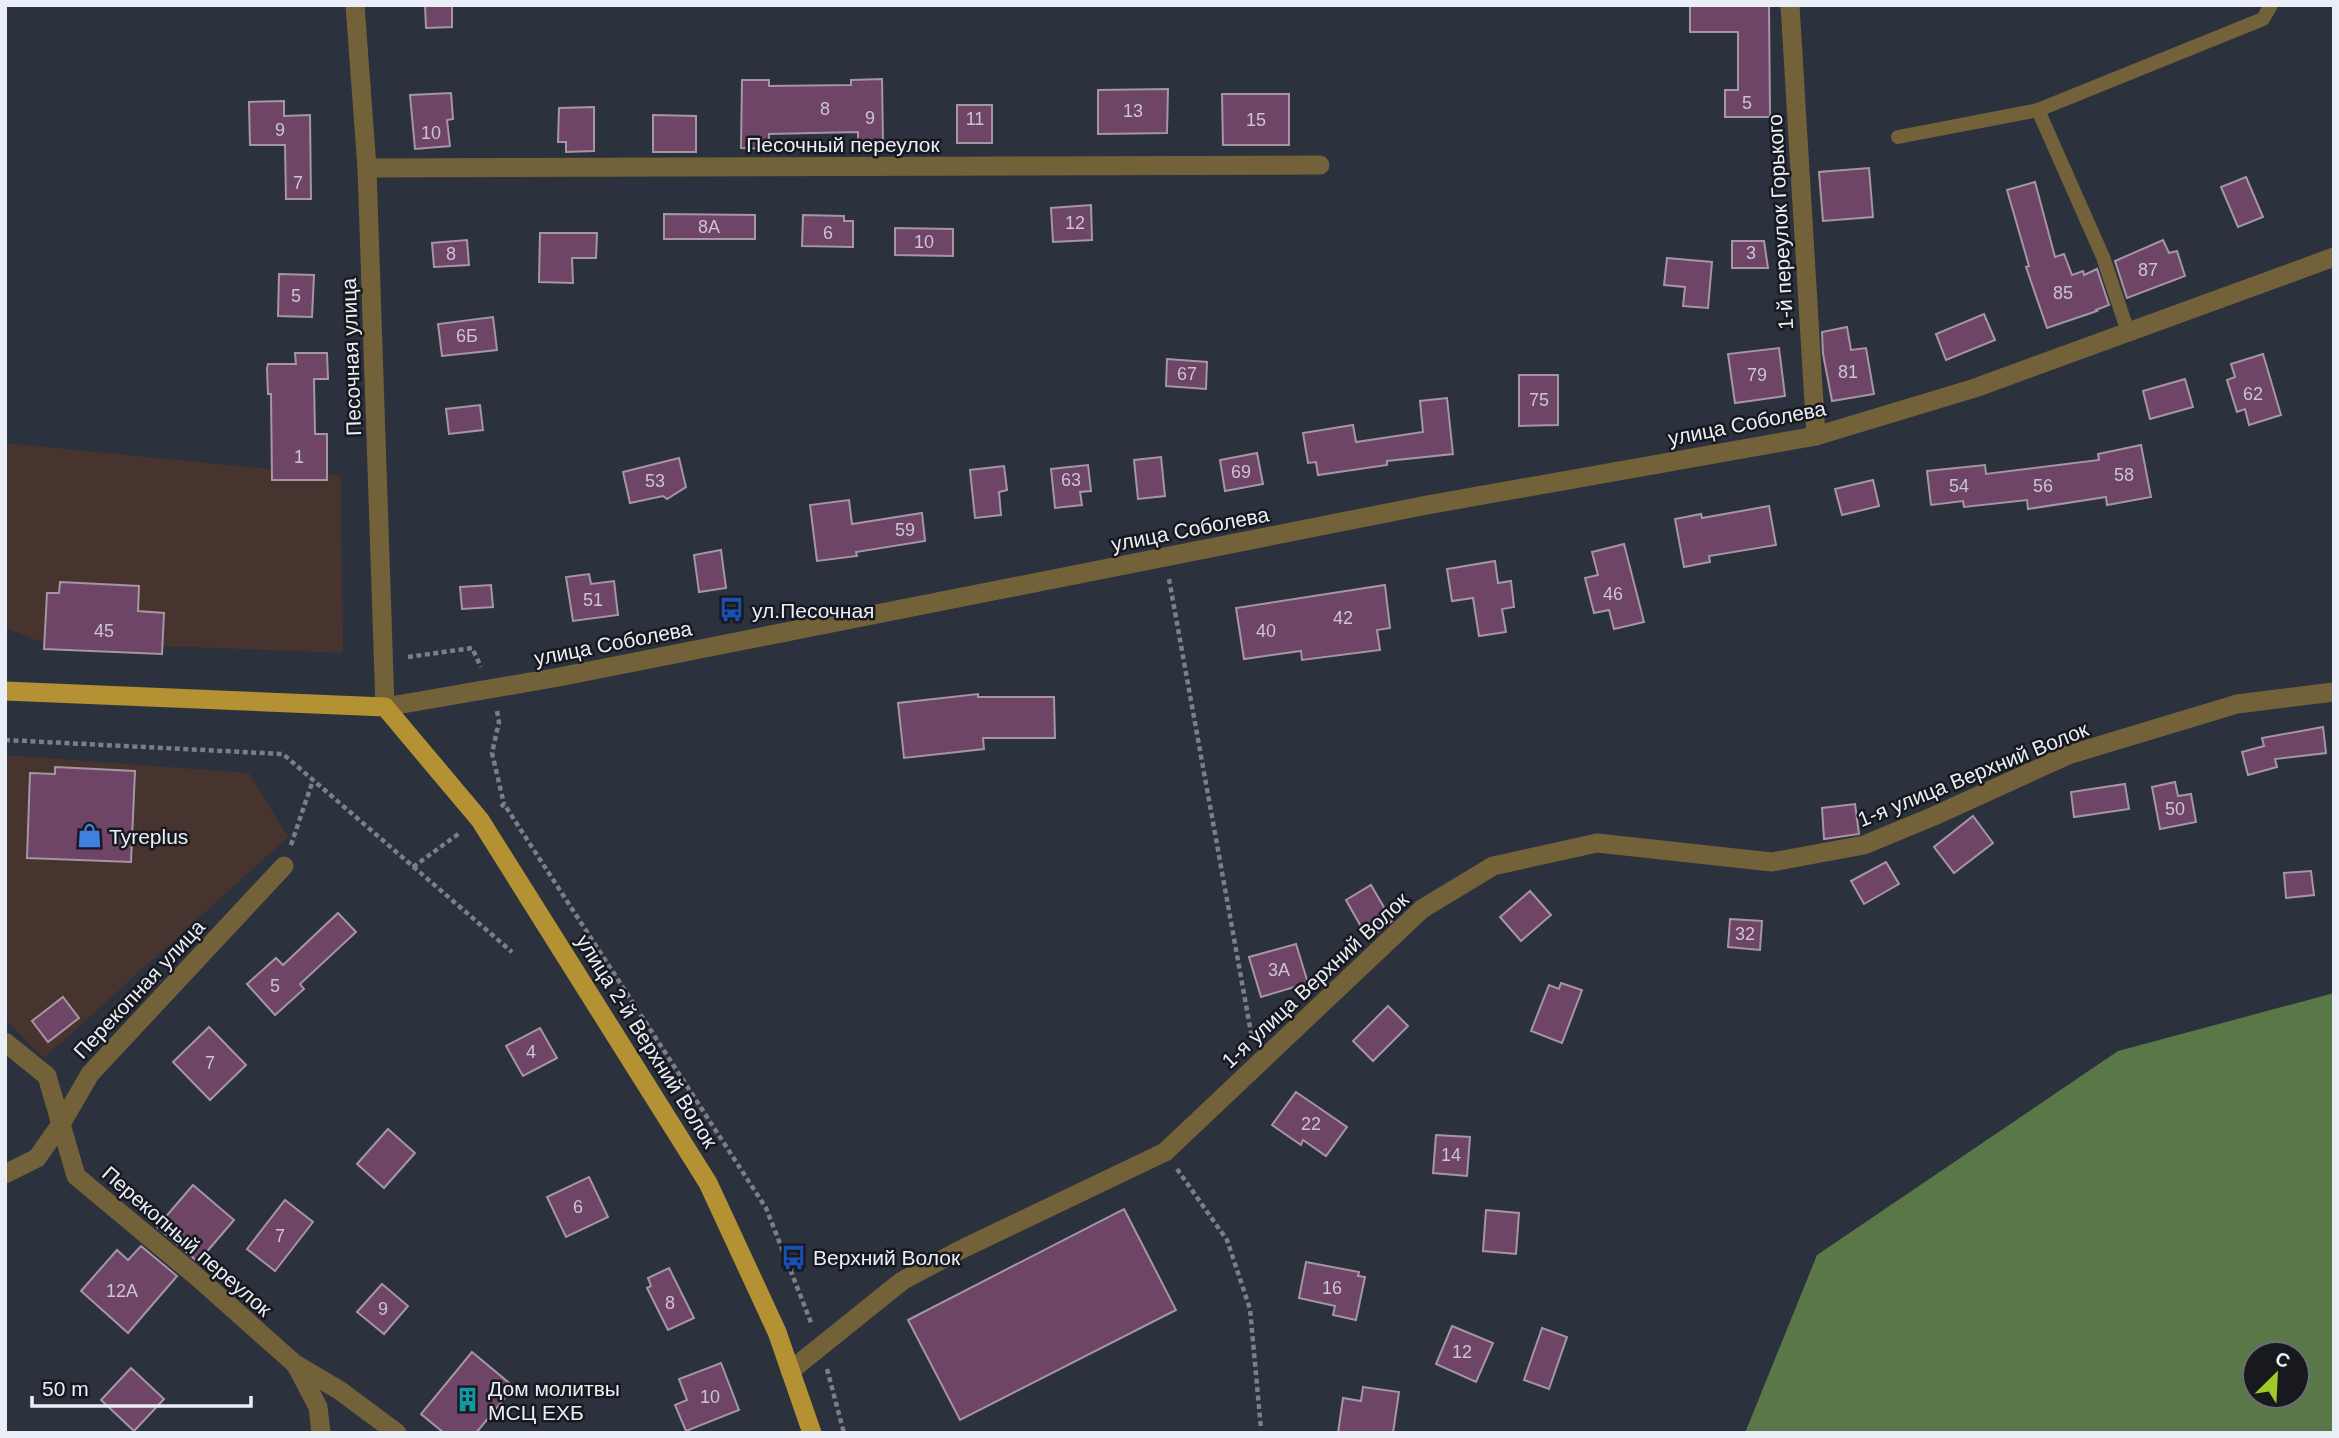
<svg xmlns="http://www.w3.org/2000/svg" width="2339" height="1438" font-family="Arial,sans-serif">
<rect width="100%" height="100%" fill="#2c313e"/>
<g fill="#47342e">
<path d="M 5,443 L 341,476 L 343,653 L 37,641 L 5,627 Z"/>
<path d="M 5,755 L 249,773 L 288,837 L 44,1058 L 5,1020 Z"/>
</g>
<path fill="#5a7748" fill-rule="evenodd" d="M 2334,993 L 2334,1433 L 1745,1433 L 1817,1255 L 2118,1051 ZM 2255,1354 L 2297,1354 L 2297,1396 L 2255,1396 Z"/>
<g fill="#6e4467" stroke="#a596a2" stroke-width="2">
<path d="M 425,5 L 452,5 L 452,27 L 426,28 Z"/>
<path d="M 1690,5 L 1769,5 L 1770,117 L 1725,117 L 1725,90 L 1738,90 L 1738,32 L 1690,32 Z"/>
<path d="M 882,79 L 883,143 L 858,143 L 858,132 L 769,134 L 769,149 L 741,148 L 742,80 L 769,80 L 769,86 L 851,85 L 851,80 Z"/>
<path d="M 1168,89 L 1167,133 L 1098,134 L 1098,90 Z"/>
<path d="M 451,93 L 453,119 L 447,120 L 450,146 L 415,149 L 410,95 Z"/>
<path d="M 1222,94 L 1289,94 L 1289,145 L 1223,145 Z"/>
<path d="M 284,101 L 284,116 L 310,115 L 311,199 L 286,199 L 285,145 L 250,145 L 249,102 Z"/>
<rect x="957" y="105" width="35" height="38"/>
<path d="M 594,107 L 594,151 L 566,152 L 566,142 L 558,142 L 559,108 Z"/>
<path d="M 653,115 L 696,116 L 696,152 L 653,152 Z"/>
<path d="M 1869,168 L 1873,217 L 1823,221 L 1819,172 Z"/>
<path d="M 2246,177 L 2263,217 L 2238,227 L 2221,187 Z"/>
<path d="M 2035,182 L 2055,257 L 2064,254 L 2072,275 L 2083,271 L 2084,275 L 2097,269 L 2109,305 L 2096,310 L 2097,311 L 2047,328 L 2026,267 L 2029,266 L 2007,190 Z"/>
<path d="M 1091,205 L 1092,240 L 1053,242 L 1051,208 Z"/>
<path d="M 664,214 L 755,215 L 755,239 L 664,239 Z"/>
<path d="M 803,215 L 844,216 L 844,221 L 853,221 L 853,247 L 802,246 Z"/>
<path d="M 895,228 L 953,229 L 953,256 L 895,255 Z"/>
<path d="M 540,233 L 597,233 L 596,258 L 572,258 L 573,283 L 539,282 Z"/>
<path d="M 467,240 L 469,265 L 434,267 L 432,243 Z"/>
<path d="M 2163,240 L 2169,253 L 2177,251 L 2185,276 L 2127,298 L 2115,261 Z"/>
<path d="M 1732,241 L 1764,241 L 1768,268 L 1732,268 Z"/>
<path d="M 1667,258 L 1712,262 L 1708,308 L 1683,306 L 1685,287 L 1664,285 Z"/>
<path d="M 279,274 L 314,275 L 312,317 L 278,316 Z"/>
<path d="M 1984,314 L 1995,340 L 1946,360 L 1936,334 Z"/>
<path d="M 493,317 L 497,350 L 442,356 L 438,324 Z"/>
<path d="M 1847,327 L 1851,350 L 1866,348 L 1874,394 L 1832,401 L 1823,354 L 1822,332 Z"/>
<path d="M 1779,348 L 1785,396 L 1735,403 L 1728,354 Z"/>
<path d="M 295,353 L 327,353 L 328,379 L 314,379 L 315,434 L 327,434 L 327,480 L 272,480 L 271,394 L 268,394 L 267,368 L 268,364 L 296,364 Z"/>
<path d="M 2263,354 L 2281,415 L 2249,425 L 2245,409 L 2237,412 L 2227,380 L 2235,377 L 2231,364 Z"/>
<path d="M 1167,359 L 1207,362 L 1206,389 L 1166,386 Z"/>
<path d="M 1519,375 L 1558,375 L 1558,425 L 1519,426 Z"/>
<path d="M 2185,379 L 2193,407 L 2150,419 L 2143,391 Z"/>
<path d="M 1447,398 L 1453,454 L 1387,461 L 1387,465 L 1318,475 L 1316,462 L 1308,463 L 1303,433 L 1353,425 L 1356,442 L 1423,432 L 1420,401 Z"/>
<path d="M 480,405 L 483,430 L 449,434 L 446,409 Z"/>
<path d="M 2141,445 L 2151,497 L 2107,505 L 2106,497 L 2028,509 L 2027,500 L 1964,507 L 1963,501 L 1931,505 L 1927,471 L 1985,465 L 1986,474 L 2099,460 L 2098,454 Z"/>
<path d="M 1257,453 L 1263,484 L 1225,491 L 1220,460 Z"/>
<path d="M 1161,457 L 1165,496 L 1138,499 L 1134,460 Z"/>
<path d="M 679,458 L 686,487 L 667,499 L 663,496 L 630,503 L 623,472 Z"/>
<path d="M 1088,465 L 1091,491 L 1080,492 L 1082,505 L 1055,508 L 1051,469 Z"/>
<path d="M 1004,466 L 1007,490 L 999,492 L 1001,515 L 975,518 L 970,470 Z"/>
<path d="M 1873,480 L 1879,506 L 1842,515 L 1835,489 Z"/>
<path d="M 849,500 L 852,524 L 922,513 L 925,541 L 856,552 L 857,556 L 817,561 L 810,505 Z"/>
<path d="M 1769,506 L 1776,545 L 1709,556 L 1710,562 L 1684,567 L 1675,519 L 1701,514 L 1702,518 Z"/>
<path d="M 1624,544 L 1644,622 L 1614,629 L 1609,610 L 1594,613 L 1585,578 L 1598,575 L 1592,552 Z"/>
<path d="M 721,550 L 726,588 L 699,592 L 694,555 Z"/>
<path d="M 1495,561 L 1498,583 L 1511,581 L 1514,607 L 1502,609 L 1506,632 L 1479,636 L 1473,598 L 1452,601 L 1447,569 Z"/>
<path d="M 589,574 L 591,584 L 614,581 L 618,615 L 573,621 L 566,577 Z"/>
<path d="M 60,582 L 139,586 L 138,611 L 164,613 L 162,654 L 44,649 L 47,593 L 59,593 Z"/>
<path d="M 491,585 L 493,607 L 462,609 L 460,587 Z"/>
<path d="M 1385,585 L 1390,628 L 1377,630 L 1380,650 L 1302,660 L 1301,651 L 1244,659 L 1236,608 Z"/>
<path d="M 978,694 L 978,697 L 1054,697 L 1055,738 L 983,738 L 984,749 L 904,758 L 898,703 Z"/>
<path d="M 2323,727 L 2326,753 L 2275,759 L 2277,767 L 2248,775 L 2242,752 L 2264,746 L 2262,738 Z"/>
<path d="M 55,767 L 135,771 L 131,862 L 27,858 L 30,773 L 55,774 Z"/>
<path d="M 2175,782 L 2178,796 L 2191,794 L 2196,822 L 2160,829 L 2152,787 Z"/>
<path d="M 2125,784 L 2129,809 L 2074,817 L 2071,792 Z"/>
<path d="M 1855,804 L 1859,834 L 1824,839 L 1822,808 Z"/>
<path d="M 1973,816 L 1993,843 L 1954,873 L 1934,847 Z"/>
<path d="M 1886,862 L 1899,884 L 1864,904 L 1851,881 Z"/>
<path d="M 2311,871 L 2314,895 L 2286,898 L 2284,873 Z"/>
<path d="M 1371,885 L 1392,921 L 1368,939 L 1346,900 Z"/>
<path d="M 1530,891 L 1551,915 L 1521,941 L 1500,917 Z"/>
<path d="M 338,913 L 356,932 L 300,984 L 304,989 L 275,1015 L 247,984 L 276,958 L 283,965 Z"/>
<path d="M 1730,919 L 1762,921 L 1760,950 L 1728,947 Z"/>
<path d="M 1296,944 L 1308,983 L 1261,997 L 1249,957 Z"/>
<path d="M 1561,983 L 1582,990 L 1562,1043 L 1531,1031 L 1549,985 L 1559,989 Z"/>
<path d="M 63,997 L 79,1018 L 48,1042 L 32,1021 Z"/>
<path d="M 1388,1006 L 1408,1026 L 1373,1061 L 1353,1041 Z"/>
<path d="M 209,1027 L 246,1065 L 210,1100 L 173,1062 Z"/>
<path d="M 540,1028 L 557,1058 L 523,1076 L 506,1046 Z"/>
<path d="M 1296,1092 L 1347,1127 L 1326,1156 L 1303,1140 L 1301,1145 L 1272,1125 Z"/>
<path d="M 388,1129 L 415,1153 L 384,1188 L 357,1164 Z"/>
<path d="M 1436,1135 L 1470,1137 L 1467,1176 L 1433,1173 Z"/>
<path d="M 589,1177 L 608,1217 L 566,1237 L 547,1197 Z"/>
<path d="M 193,1185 L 234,1220 L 198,1262 L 157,1227 Z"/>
<path d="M 285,1200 L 313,1222 L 275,1271 L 247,1249 Z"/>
<path d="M 1124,1209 L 1176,1310 L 960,1420 L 908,1320 Z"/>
<path d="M 1486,1210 L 1519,1213 L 1516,1254 L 1483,1251 Z"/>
<path d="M 141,1246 L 177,1276 L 128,1333 L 81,1291 L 117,1250 L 128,1260 Z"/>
<path d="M 1306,1262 L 1359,1272 L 1358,1276 L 1365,1277 L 1356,1320 L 1333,1315 L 1335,1306 L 1299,1298 Z"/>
<path d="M 669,1268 L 694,1318 L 668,1330 L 647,1288 L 651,1286 L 648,1278 Z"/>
<path d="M 382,1284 L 408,1306 L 384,1334 L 357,1312 Z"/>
<path d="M 1452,1326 L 1493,1343 L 1476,1382 L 1436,1364 Z"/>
<path d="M 1542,1328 L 1567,1337 L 1549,1389 L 1524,1380 Z"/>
<path d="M 472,1352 L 514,1387 L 476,1433 L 444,1433 L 421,1414 Z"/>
<path d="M 721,1363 L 739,1410 L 686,1431 L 675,1405 L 687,1400 L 679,1379 Z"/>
<path d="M 131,1368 L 164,1399 L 134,1431 L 101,1400 Z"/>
<path d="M 1363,1387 L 1399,1392 L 1393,1433 L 1338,1433 L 1343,1398 L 1361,1401 Z"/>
</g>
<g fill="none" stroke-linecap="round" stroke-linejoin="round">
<g stroke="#7a7f8a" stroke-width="4.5" stroke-dasharray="5 3.5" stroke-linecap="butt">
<path d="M 1169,579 L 1252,1038"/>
<path d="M 408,657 L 472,648 L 481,667"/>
<path d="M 497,711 L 499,722 L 492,753 L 504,804"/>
<path d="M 5,740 L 283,754 L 512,952"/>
<path d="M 501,807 L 504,804 L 766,1208 L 812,1325"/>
<path d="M 291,845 L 313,780"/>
<path d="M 413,867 L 461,832"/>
<path d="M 1177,1169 L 1227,1240 L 1250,1309 L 1261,1429"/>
<path d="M 827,1369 L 844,1433"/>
</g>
<g stroke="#736239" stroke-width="14">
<path d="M 2038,110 L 2103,257 L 2128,332"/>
<path d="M 1898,137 L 2038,110 L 2263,19 L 2271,5"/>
</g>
<g stroke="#736239" stroke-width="19">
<path d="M 355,5 L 367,168 L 385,707"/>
<path d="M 1790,5 L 1816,436"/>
<path d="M 367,168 L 1320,165"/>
<path d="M 5,1042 L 47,1076 L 76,1176 L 196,1276 L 295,1364 L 339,1390 L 397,1433"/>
<path d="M 5,1174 L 37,1158 L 61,1124 L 90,1074 L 284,866"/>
<path d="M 296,1365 L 318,1407 L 321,1433"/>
<path d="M 790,1371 L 902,1281 L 958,1251 L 1165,1152 L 1422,909 L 1493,866 L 1597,843 L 1772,862 L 1864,845 L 1934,816 L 2068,755 L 2237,704 L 2334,692"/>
</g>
<path stroke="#736239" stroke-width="19" d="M 385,707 L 559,677 L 1427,505 L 1816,436 L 1975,388 L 2334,257"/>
<path stroke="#b49133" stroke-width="19" d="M 5,691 L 385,707 L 480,820 L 708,1183 L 777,1332 L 812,1433"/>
</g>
<defs>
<symbol id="bus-bare" viewBox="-9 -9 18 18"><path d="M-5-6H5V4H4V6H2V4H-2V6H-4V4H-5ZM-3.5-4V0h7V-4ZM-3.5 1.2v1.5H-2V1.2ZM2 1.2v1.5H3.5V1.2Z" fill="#1a4fb4" stroke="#17191f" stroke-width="2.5" paint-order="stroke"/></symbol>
<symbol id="shop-bare" viewBox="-9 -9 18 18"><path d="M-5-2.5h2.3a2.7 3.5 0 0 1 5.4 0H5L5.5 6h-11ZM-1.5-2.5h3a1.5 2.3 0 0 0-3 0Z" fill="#3f7fe0" stroke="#17191f" stroke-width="2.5" paint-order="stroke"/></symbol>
<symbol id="building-bare" viewBox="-9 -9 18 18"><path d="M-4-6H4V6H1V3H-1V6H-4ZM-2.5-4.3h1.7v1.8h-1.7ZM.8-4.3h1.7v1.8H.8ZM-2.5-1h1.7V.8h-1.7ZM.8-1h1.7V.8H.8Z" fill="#0f9aa8" stroke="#17191f" stroke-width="2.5" paint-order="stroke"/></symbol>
</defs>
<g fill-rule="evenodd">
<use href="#bus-bare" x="714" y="592" width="35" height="35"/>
<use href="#shop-bare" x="72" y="818" width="35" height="35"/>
<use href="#bus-bare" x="776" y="1240" width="35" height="35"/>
<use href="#building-bare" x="450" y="1382" width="35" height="35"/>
</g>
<g text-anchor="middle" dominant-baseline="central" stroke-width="5" stroke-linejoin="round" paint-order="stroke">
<g font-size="18" fill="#cbc4d3">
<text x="1747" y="103">5</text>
<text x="825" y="109">8</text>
<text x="1133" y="111">13</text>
<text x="870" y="118">9</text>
<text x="975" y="119">11</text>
<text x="1256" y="120">15</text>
<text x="280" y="130">9</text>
<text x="431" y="133">10</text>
<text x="298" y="183">7</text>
<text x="1075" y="223">12</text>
<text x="709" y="227">8А</text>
<text x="828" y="233">6</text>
<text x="924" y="242">10</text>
<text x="1751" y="253">3</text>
<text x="451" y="254">8</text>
<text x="2148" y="270">87</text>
<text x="2063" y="293">85</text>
<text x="296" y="296">5</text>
<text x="467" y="336">6Б</text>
<text x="1848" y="372">81</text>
<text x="1187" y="374">67</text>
<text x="1757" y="375">79</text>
<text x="2253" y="394">62</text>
<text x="1539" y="400">75</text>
<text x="299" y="457">1</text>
<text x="1241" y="472">69</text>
<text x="2124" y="475">58</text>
<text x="1071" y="480">63</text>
<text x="655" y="481">53</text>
<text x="1959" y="486">54</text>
<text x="2043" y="486">56</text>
<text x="905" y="530">59</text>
<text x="1613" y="594">46</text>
<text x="593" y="600">51</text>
<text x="1343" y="618">42</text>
<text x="104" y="631">45</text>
<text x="1266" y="631">40</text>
<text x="2175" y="809">50</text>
<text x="1745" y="934">32</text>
<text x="1279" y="970">3А</text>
<text x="275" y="986">5</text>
<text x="531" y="1052">4</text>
<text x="210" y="1063">7</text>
<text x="1311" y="1124">22</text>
<text x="1451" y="1155">14</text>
<text x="578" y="1207">6</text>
<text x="280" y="1236">7</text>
<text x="1332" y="1288">16</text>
<text x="122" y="1291">12А</text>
<text x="670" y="1303">8</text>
<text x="383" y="1309">9</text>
<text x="1462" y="1352">12</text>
<text x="710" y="1397">10</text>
</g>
<g font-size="21" fill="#eaeef7" stroke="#17191f">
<text x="843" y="144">Песочный переулок</text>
<text transform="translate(1780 222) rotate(-93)">1-й переулок Горького</text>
<text transform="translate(351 357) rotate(-92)">Песочная улица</text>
<text transform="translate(1747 423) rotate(-11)">улица Соболева</text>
<text transform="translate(1190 529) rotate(-11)">улица Соболева</text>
<text transform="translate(613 643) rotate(-11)">улица Соболева</text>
<text transform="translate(1973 774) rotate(-22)">1-я улица Верхний Волок</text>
<text transform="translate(1315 980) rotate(-43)">1-я улица Верхний Волок</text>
<text transform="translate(139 989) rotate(-47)">Перекопная улица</text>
<text transform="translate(647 1041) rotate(58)">улица 2-й Верхний Волок</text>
<text transform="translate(187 1241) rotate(41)">Перекопный переулок</text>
</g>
<g font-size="21" fill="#eaeef7" stroke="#17191f" text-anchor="start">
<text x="752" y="610">ул.Песочная</text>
<text x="109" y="836">Tyreplus</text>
<text x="813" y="1257">Верхний Волок</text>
<text x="488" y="1388">Дом молитвы<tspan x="488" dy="24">МСЦ ЕХБ</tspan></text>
</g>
</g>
<rect width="2339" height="1438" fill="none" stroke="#eaeef7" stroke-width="14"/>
<g transform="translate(2276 1375) rotate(24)"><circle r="33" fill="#17191f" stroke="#6b6e75" stroke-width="2"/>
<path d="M0-5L12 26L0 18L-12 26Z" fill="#a2c928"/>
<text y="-10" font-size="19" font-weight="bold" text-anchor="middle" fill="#eaeef7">С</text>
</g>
<path d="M32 1396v10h219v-10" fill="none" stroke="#eaeef7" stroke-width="3.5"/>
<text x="42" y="1396" font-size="21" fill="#eaeef7" stroke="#17191f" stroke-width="5" paint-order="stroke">50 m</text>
</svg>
